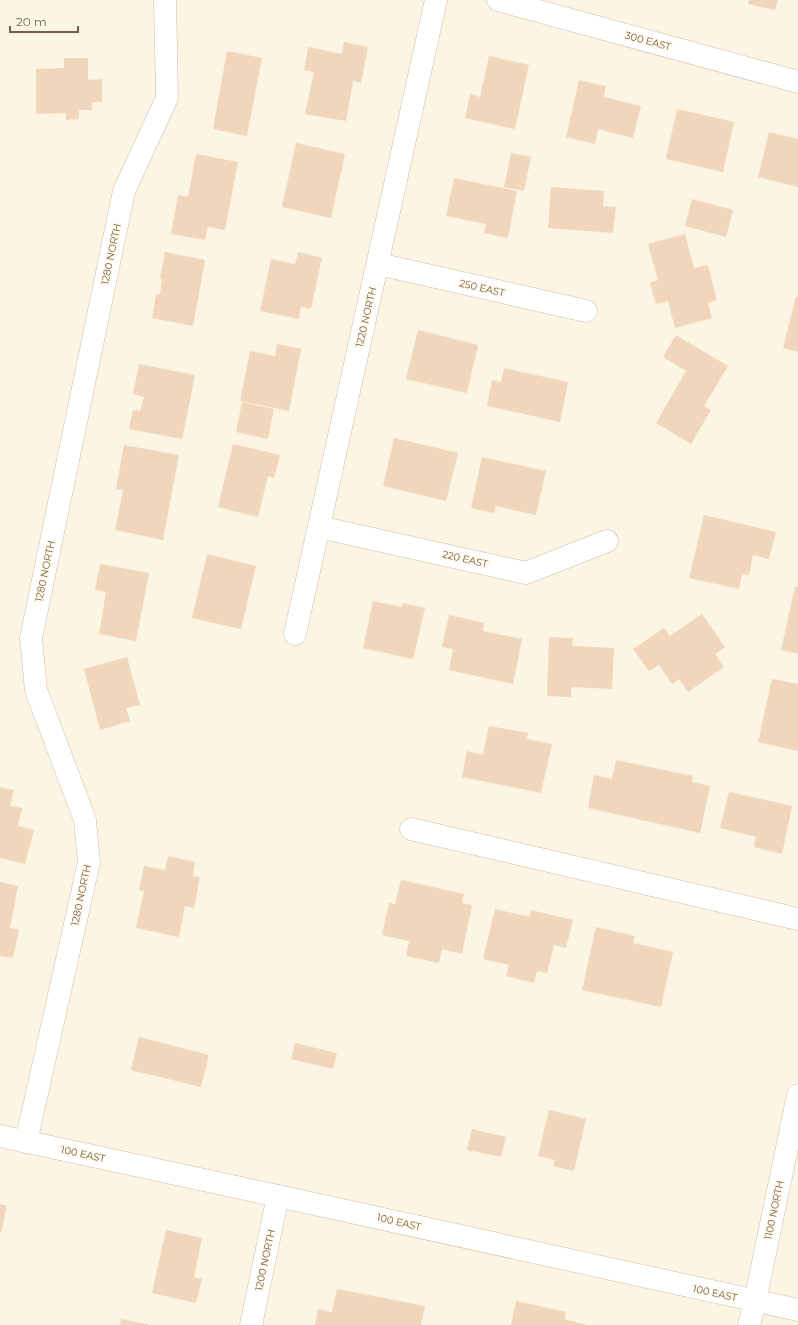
<svg xmlns="http://www.w3.org/2000/svg" width="798" height="1325" font-family="Montserrat,sans-serif">
<rect width="100%" height="100%" fill="#fcf5e3"/>
<g fill="#f1d6bb">
<path d="M 749,0 L 778,0 L 775,10 L 748,4 Z"/>
<path d="M 344,42 L 368,47 L 361,83 L 353,81 L 346,121 L 305,114 L 314,72 L 304,70 L 308,47 L 342,54 Z"/>
<path d="M 227,51 L 262,58 L 247,136 L 213,129 Z"/>
<path d="M 489,56 L 529,65 L 515,129 L 465,118 L 470,94 L 480,97 Z"/>
<path d="M 64,58 L 88,58 L 88,80 L 102,79 L 102,102 L 92,102 L 92,110 L 79,110 L 79,119 L 66,120 L 66,113 L 36,114 L 36,69 L 64,68 Z"/>
<path d="M 579,80 L 606,86 L 604,97 L 641,106 L 633,138 L 598,129 L 595,144 L 566,137 Z"/>
<path d="M 677,109 L 734,122 L 723,172 L 666,159 Z"/>
<path d="M 769,132 L 798,139 L 798,187 L 758,177 Z"/>
<path d="M 296,143 L 345,154 L 331,218 L 282,207 Z"/>
<path d="M 511,153 L 531,157 L 524,191 L 504,187 Z"/>
<path d="M 196,154 L 238,162 L 225,230 L 208,227 L 205,240 L 171,234 L 178,195 L 188,197 Z"/>
<path d="M 454,178 L 517,191 L 508,238 L 484,233 L 486,224 L 446,216 Z"/>
<path d="M 551,187 L 604,191 L 603,206 L 616,207 L 613,233 L 548,228 Z"/>
<path d="M 692,199 L 733,210 L 726,237 L 685,226 Z"/>
<path d="M 685,234 L 694,268 L 708,265 L 717,300 L 708,303 L 712,318 L 675,328 L 668,301 L 656,304 L 650,283 L 658,280 L 648,244 Z"/>
<path d="M 165,252 L 205,260 L 193,326 L 152,318 L 156,294 L 160,294 L 162,279 L 160,279 Z"/>
<path d="M 298,252 L 322,258 L 311,309 L 301,307 L 299,319 L 260,311 L 271,259 L 295,264 Z"/>
<path d="M 796,296 L 798,297 L 798,352 L 783,348 Z"/>
<path d="M 418,330 L 478,345 L 467,393 L 406,379 Z"/>
<path d="M 676,335 L 728,366 L 704,406 L 711,410 L 691,444 L 656,423 L 686,371 L 663,357 Z"/>
<path d="M 277,344 L 301,349 L 289,411 L 240,401 L 250,351 L 275,356 Z"/>
<path d="M 139,364 L 195,375 L 182,439 L 129,429 L 133,410 L 140,411 L 144,397 L 133,394 Z"/>
<path d="M 504,368 L 568,382 L 560,422 L 487,406 L 492,380 L 501,382 Z"/>
<path d="M 242,402 L 274,409 L 268,439 L 236,432 Z"/>
<path d="M 394,438 L 458,453 L 446,501 L 383,486 Z"/>
<path d="M 233,444 L 280,455 L 274,478 L 268,476 L 258,517 L 218,507 Z"/>
<path d="M 124,445 L 179,455 L 163,540 L 115,530 L 123,490 L 116,489 Z"/>
<path d="M 482,457 L 546,471 L 536,515 L 496,506 L 494,513 L 471,508 Z"/>
<path d="M 704,515 L 776,532 L 769,559 L 753,555 L 749,575 L 742,574 L 739,589 L 689,578 Z"/>
<path d="M 207,554 L 256,566 L 241,629 L 192,618 Z"/>
<path d="M 100,564 L 149,573 L 136,641 L 99,634 L 106,592 L 95,590 Z"/>
<path d="M 795,586 L 798,587 L 798,654 L 781,650 Z"/>
<path d="M 373,601 L 402,607 L 403,603 L 425,608 L 413,659 L 363,648 Z"/>
<path d="M 702,614 L 725,647 L 715,654 L 724,667 L 688,692 L 679,679 L 672,684 L 659,665 L 649,671 L 633,649 L 664,628 L 670,636 Z"/>
<path d="M 449,615 L 484,623 L 483,631 L 522,639 L 513,684 L 449,670 L 453,649 L 442,647 Z"/>
<path d="M 549,637 L 573,638 L 572,646 L 614,648 L 612,689 L 571,687 L 571,697 L 547,696 Z"/>
<path d="M 127,657 L 140,705 L 126,708 L 130,721 L 100,730 L 84,669 Z"/>
<path d="M 772,679 L 798,684 L 798,751 L 758,742 Z"/>
<path d="M 489,726 L 528,733 L 527,739 L 552,744 L 541,793 L 462,777 L 467,751 L 483,755 Z"/>
<path d="M 616,760 L 693,776 L 692,782 L 710,786 L 700,833 L 588,808 L 594,775 L 612,779 Z"/>
<path d="M 0,787 L 14,790 L 10,806 L 22,808 L 18,826 L 34,830 L 25,864 L 0,858 Z"/>
<path d="M 729,792 L 792,806 L 782,854 L 754,847 L 756,837 L 720,828 Z"/>
<path d="M 168,856 L 195,862 L 193,876 L 200,877 L 194,908 L 185,906 L 179,937 L 136,928 L 144,891 L 139,890 L 144,866 L 165,870 Z"/>
<path d="M 401,880 L 464,894 L 462,903 L 472,905 L 462,954 L 442,949 L 439,963 L 406,956 L 409,941 L 382,935 L 389,903 L 395,904 Z"/>
<path d="M 0,882 L 18,886 L 10,928 L 19,930 L 13,958 L 0,956 Z"/>
<path d="M 495,909 L 530,917 L 531,910 L 573,920 L 566,948 L 554,945 L 547,973 L 537,971 L 534,983 L 506,976 L 509,965 L 483,959 Z"/>
<path d="M 596,927 L 635,936 L 633,943 L 673,952 L 661,1007 L 582,990 Z"/>
<path d="M 139,1037 L 209,1055 L 201,1087 L 131,1070 Z"/>
<path d="M 295,1043 L 337,1053 L 333,1069 L 291,1059 Z"/>
<path d="M 549,1110 L 586,1119 L 574,1171 L 553,1166 L 555,1160 L 538,1156 Z"/>
<path d="M 472,1129 L 506,1137 L 501,1157 L 467,1150 Z"/>
<path d="M 0,1204 L 7,1206 L 1,1233 L 0,1233 Z"/>
<path d="M 166,1230 L 202,1238 L 194,1277 L 202,1279 L 196,1303 L 152,1293 Z"/>
<path d="M 337,1289 L 425,1306 L 421,1325 L 315,1325 L 318,1309 L 332,1312 Z"/>
<path d="M 516,1301 L 566,1312 L 565,1319 L 587,1325 L 511,1325 Z"/>
<path d="M 121,1319 L 148,1324 L 148,1325 L 120,1325 Z"/>
</g>
<g fill="none" stroke-linecap="round" stroke-linejoin="round">
<defs>
<g id="minor">
<path d="M 498,0 L 798,82"/>
<path d="M 378,264 L 586,311"/>
<path d="M 319,527 L 526,573 L 607,541"/>
<path d="M 295,634 L 436,0"/>
<path d="M 411,829 L 798,919"/>
<path d="M 26,1142 L 89,862 L 85,820 L 36,690 L 31,638 L 124,191 L 167,98 L 165,0"/>
<path d="M 251,1325 L 278,1196"/>
</g>
<path id="tertiary" d="M 755,1301 L 798,1095"/>
<g id="secondary">
<path d="M 0,1136 L 278,1196 L 798,1310"/>
<path d="M 749,1325 L 755,1301"/>
</g>
</defs>
<use href="#minor" stroke="#cdbdaa" stroke-width="23"/>
<use href="#tertiary" stroke="#cdbdaa" stroke-width="23"/>
<use href="#secondary" stroke="#d0bea7" stroke-width="23"/>
<use href="#minor" stroke="#fff" stroke-width="22"/>
<use href="#tertiary" stroke="#fff" stroke-width="22"/>
<use href="#secondary" stroke="#fff" stroke-width="22"/>
</g>
<g text-anchor="middle" dominant-baseline="central" stroke-width="3" stroke-linejoin="round" paint-order="stroke">
<g font-size="10" fill="#745d49" stroke="#fff9e9">
<text transform="translate(648 41) rotate(15)">300 EAST</text>
<text transform="translate(111 254) rotate(-78)">1280 NORTH</text>
<text transform="translate(482 288) rotate(13)">250 EAST</text>
<text transform="translate(366 317) rotate(-77)">1220 NORTH</text>
<text transform="translate(465 559) rotate(13)">220 EAST</text>
<text transform="translate(45 571) rotate(-78)">1280 NORTH</text>
<text transform="translate(81 895) rotate(-78)">1280 NORTH</text>
<text transform="translate(83 1154) rotate(12)">100 EAST</text>
<text transform="translate(774 1210) rotate(-78)">1100 NORTH</text>
<text transform="translate(399 1222) rotate(13)">100 EAST</text>
<text transform="translate(265 1260) rotate(-78)">1200 NORTH</text>
<text transform="translate(715 1293) rotate(12)">100 EAST</text>
</g>
</g>
<path d="M10 26v6h68v-6" fill="none" stroke="#745d49" stroke-width="2"/>
<text x="16" y="26" font-size="12" fill="#745d49" stroke="#fff9e9" stroke-width="3" paint-order="stroke">20 m</text>
</svg>
